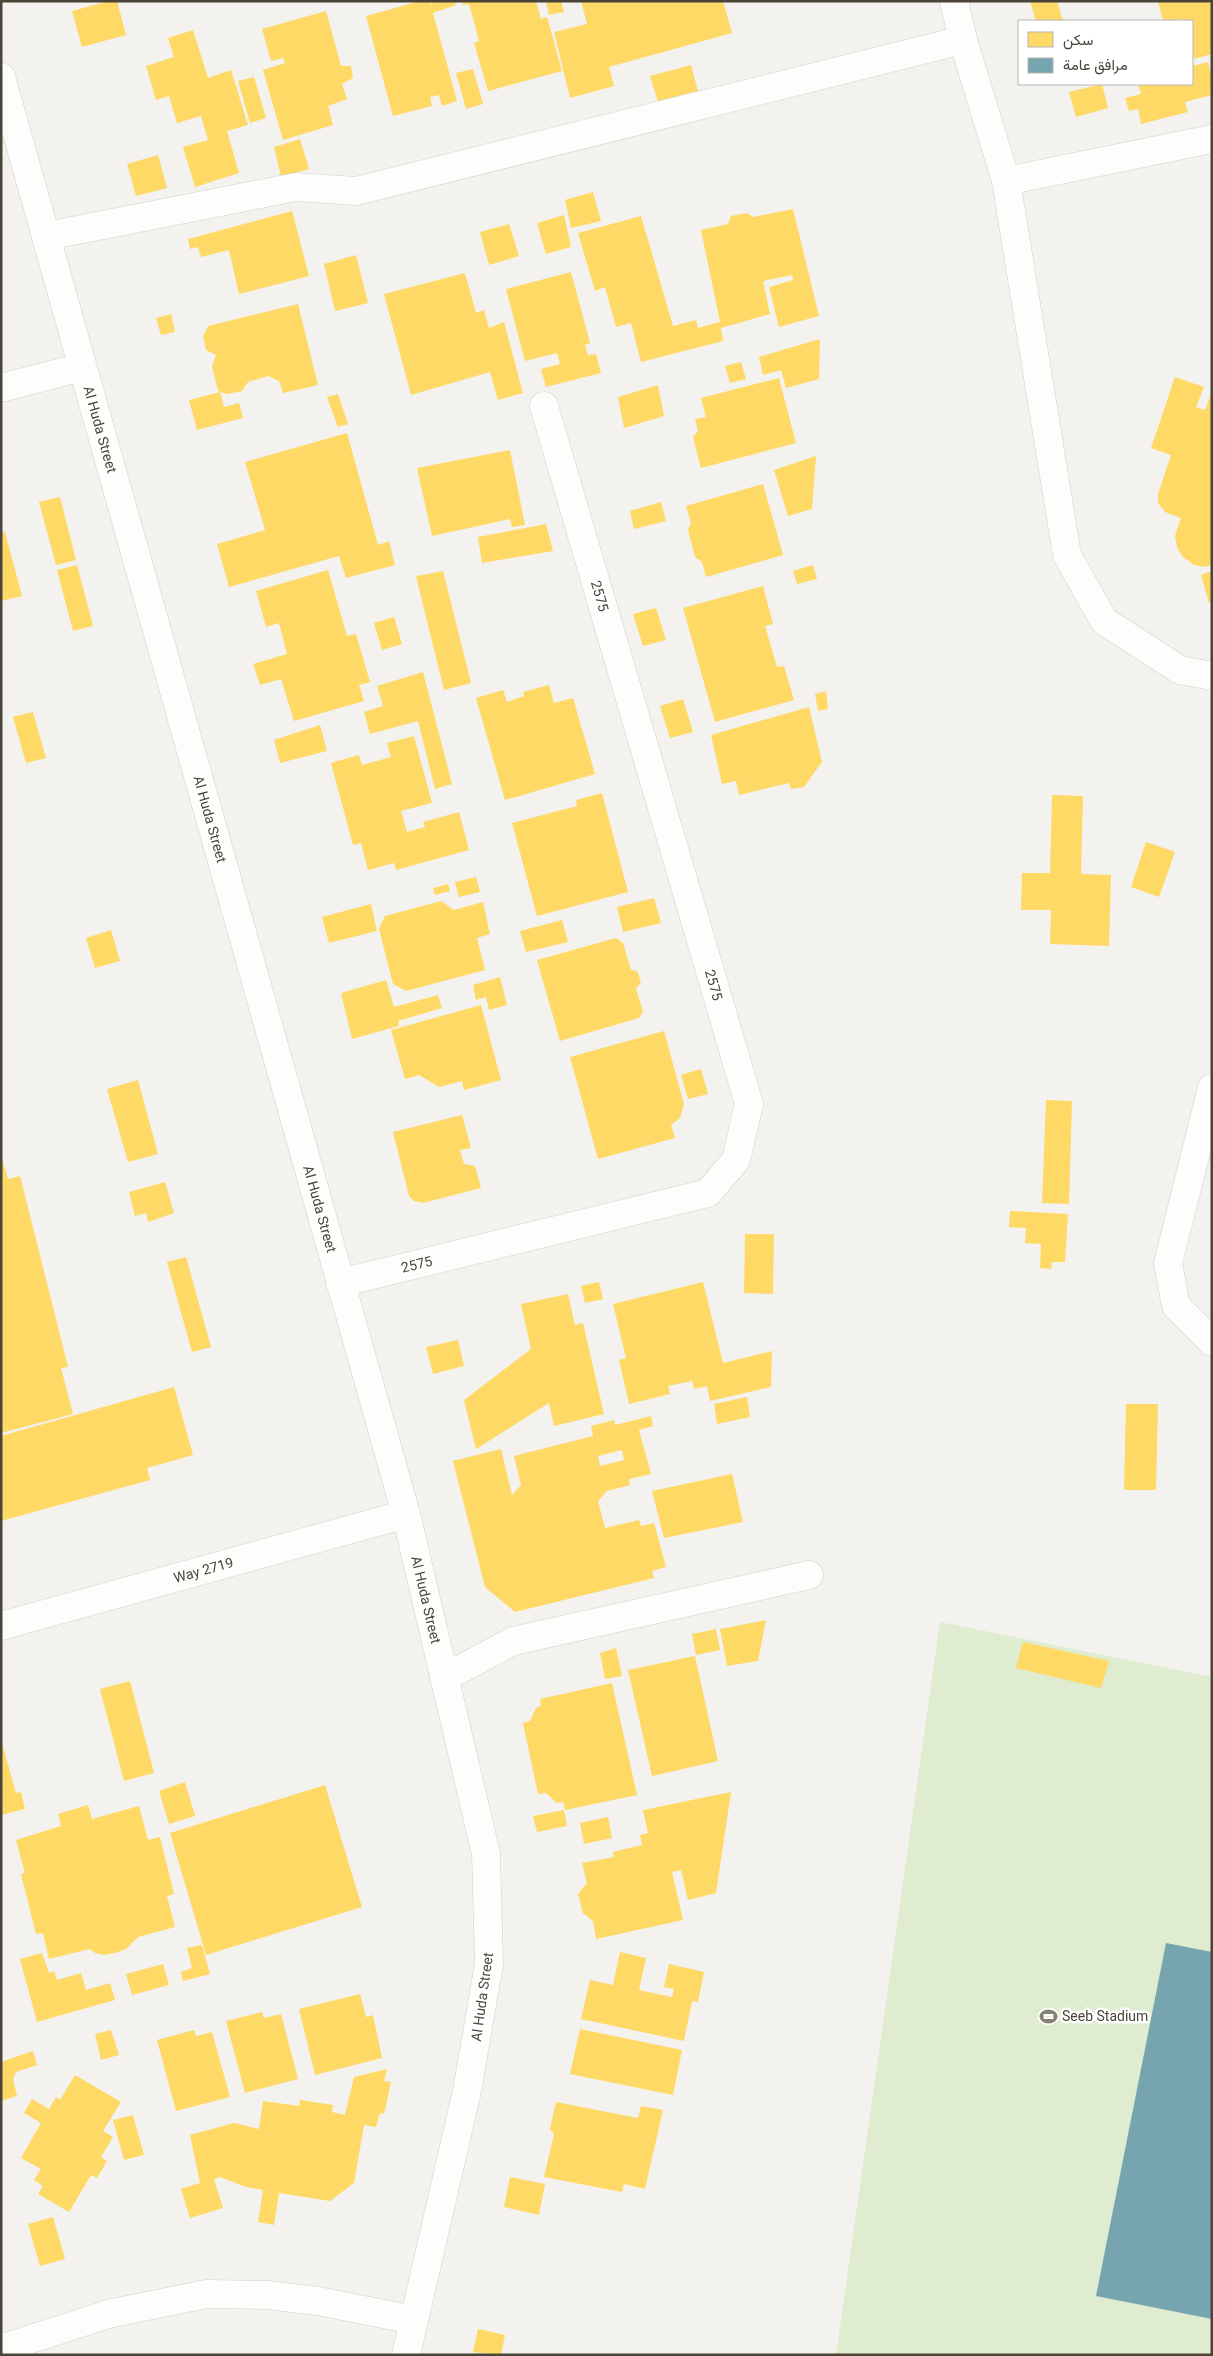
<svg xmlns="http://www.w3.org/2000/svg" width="1213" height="2356" font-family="Roboto,Vazirmatn,sans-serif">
<rect width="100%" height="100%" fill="#f3f2ee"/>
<path fill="#dfeccf" d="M 940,1622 L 1212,1677 L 1212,2355 L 836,2355 Z"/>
<g fill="#ffd966" fill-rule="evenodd">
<path d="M 109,1 L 117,1 L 126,35 L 82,47 L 72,11 Z"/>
<path d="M 420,1 L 430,1 L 432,7 L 431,1 L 455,1 L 456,5 L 433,13 L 457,101 L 442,106 L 439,95 L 430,97 L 432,106 L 393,116 L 366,16 Z"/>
<path d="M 462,1 L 536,1 L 541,19 L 547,17 L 562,71 L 488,91 L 474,43 L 479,41 L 469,4 L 463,5 Z"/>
<path d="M 546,1 L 561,1 L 564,12 L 549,15 Z"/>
<path d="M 581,1 L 723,1 L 732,33 L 609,67 L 614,86 L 570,98 L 554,32 L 587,24 Z"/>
<path d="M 1030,1 L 1057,1 L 1063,21 L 1036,21 Z"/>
<path d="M 1158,1 L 1212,1 L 1212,54 L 1194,59 L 1192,49 L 1192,21 L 1185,21 L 1184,19 L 1163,21 Z"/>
<path d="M 326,11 L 341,66 L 351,66 L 353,78 L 342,84 L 347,99 L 328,106 L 333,125 L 283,140 L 263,70 L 285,63 L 283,58 L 271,61 L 262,29 Z"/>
<path d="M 193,30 L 208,78 L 231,70 L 248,125 L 227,131 L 239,173 L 195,187 L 183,147 L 208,140 L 201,116 L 177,123 L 169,96 L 156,100 L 146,66 L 174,57 L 168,38 Z"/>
<path d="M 1208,62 L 1212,78 L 1212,95 L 1185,102 L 1188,112 L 1141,124 L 1138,109 L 1129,111 L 1125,98 L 1141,94 L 1138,84 L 1192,84 L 1192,66 Z"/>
<path d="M 691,65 L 698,91 L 658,102 L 650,76 Z"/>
<path d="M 473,69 L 483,104 L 466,109 L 456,73 Z"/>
<path d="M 254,77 L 266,118 L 250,123 L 238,81 Z"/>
<path d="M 1102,84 L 1108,108 L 1076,117 L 1069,92 Z"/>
<path d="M 300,139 L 309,169 L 281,177 L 274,147 Z"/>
<path d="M 158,155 L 167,188 L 136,196 L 127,164 Z"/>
<path d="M 593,192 L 601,221 L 571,228 L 565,200 Z"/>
<path d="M 793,209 L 819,316 L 779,327 L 769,287 L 793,280 L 792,275 L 763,281 L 770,314 L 721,328 L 723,341 L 641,362 L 631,323 L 616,327 L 605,287 L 595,291 L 578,233 L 641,216 L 673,326 L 696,320 L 698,328 L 720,322 L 701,230 L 728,224 L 731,216 L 747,213 L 753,217 Z"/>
<path d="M 292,211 L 309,276 L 239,294 L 229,250 L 201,257 L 198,247 L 190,249 L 188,239 Z"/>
<path d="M 564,215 L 571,247 L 546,254 L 537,223 Z"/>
<path d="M 509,224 L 519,256 L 489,265 L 480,232 Z"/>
<path d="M 356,255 L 368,303 L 335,311 L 324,264 Z"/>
<path d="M 571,272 L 590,343 L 585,345 L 588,355 L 596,354 L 601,373 L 546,387 L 541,369 L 560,364 L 557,353 L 525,361 L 506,289 Z"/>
<path d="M 465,273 L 476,313 L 484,310 L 489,328 L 504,322 L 523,393 L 498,400 L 490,372 L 411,395 L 384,294 Z"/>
<path d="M 298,304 L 318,385 L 283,393 L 279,381 L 268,376 L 248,382 L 242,391 L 227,394 L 218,391 L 212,366 L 216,355 L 206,350 L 203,336 L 208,326 Z"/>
<path d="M 171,314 L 175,332 L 161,335 L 156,318 Z"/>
<path d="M 820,339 L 819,379 L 786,388 L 781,370 L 763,375 L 759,357 Z"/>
<path d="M 741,362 L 746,379 L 730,383 L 725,366 Z"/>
<path d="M 1175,377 L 1204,387 L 1196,407 L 1205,410 L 1212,391 L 1212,565 L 1205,567 L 1194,565 L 1182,556 L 1177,547 L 1175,536 L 1181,518 L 1165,512 L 1158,503 L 1158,494 L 1171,455 L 1151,448 Z"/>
<path d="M 779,378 L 796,443 L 701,468 L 693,437 L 698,431 L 695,419 L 706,417 L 701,398 Z"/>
<path d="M 658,385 L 664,416 L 624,428 L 618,397 Z"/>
<path d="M 220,392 L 224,407 L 239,403 L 243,418 L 197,430 L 189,400 Z"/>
<path d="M 338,394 L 348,424 L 338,427 L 327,397 Z"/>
<path d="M 347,433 L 378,545 L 389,541 L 395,565 L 346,578 L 339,556 L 229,587 L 217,544 L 265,530 L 245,462 Z"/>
<path d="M 510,450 L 525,525 L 512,527 L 510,519 L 432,536 L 417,468 Z"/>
<path d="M 816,456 L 812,509 L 788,516 L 774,470 Z"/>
<path d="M 763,484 L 783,555 L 706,577 L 702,562 L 695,557 L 688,530 L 691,523 L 686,506 Z"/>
<path d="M 60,497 L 76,560 L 56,565 L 39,502 Z"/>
<path d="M 661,502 L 666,521 L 634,529 L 630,511 Z"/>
<path d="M 546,524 L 553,551 L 482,563 L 478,537 Z"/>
<path d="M 5,532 L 22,596 L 1,601 L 1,533 Z"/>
<path d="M 77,565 L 93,626 L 73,631 L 57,570 Z"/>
<path d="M 813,565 L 817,579 L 797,584 L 793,571 Z"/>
<path d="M 328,570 L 347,636 L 356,634 L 370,682 L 359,685 L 364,701 L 294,721 L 281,679 L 260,685 L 253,664 L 287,654 L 279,623 L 266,627 L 256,591 Z"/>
<path d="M 443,571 L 471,683 L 444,690 L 416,576 Z"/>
<path d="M 1212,571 L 1212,602 L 1209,603 L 1201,575 Z"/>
<path d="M 763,586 L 773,624 L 765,626 L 777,667 L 784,666 L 794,700 L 715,722 L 683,608 Z"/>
<path d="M 656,608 L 666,640 L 643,646 L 633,614 Z"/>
<path d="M 394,617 L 402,644 L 382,650 L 374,623 Z"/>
<path d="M 423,672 L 452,784 L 435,789 L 418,721 L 370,734 L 364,712 L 383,706 L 377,686 Z"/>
<path d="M 549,685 L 554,703 L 573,698 L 595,774 L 505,800 L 476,698 L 503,690 L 507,702 L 524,696 L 523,692 Z"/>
<path d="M 826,691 L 828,709 L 818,711 L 815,694 Z"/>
<path d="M 683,699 L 693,732 L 670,738 L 660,706 Z"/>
<path d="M 809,707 L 822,762 L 804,787 L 791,789 L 789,783 L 739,795 L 736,781 L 722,784 L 711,735 Z"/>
<path d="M 33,712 L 46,758 L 26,763 L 13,717 Z"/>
<path d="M 320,725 L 327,751 L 280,763 L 274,740 Z"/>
<path d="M 414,736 L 432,803 L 401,811 L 407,832 L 425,827 L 423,822 L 459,812 L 469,850 L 396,870 L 394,863 L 368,870 L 361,843 L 353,845 L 331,763 L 359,755 L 362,765 L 391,757 L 387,743 Z"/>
<path d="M 602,793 L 628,892 L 537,916 L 512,823 L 577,806 L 576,800 Z"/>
<path d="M 1052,795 L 1083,796 L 1081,874 L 1111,875 L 1109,946 L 1050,944 L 1051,910 L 1021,910 L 1022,873 L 1050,873 Z"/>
<path d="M 1146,842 L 1175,852 L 1159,897 L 1131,887 Z"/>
<path d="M 476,877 L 480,892 L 459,897 L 455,882 Z"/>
<path d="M 448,884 L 450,891 L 435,895 L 433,888 Z"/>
<path d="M 654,898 L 661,923 L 623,932 L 617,907 Z"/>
<path d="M 441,901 L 454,910 L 483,902 L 490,934 L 477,938 L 485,970 L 406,991 L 393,984 L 379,929 L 385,916 Z"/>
<path d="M 371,904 L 377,931 L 329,943 L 322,917 Z"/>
<path d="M 562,920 L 568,942 L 526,952 L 520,931 Z"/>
<path d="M 111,930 L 120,961 L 95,968 L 86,938 Z"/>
<path d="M 616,938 L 623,943 L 631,970 L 637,971 L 641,982 L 636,989 L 643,1011 L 639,1018 L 560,1041 L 537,960 Z"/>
<path d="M 500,977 L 507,1005 L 489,1010 L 486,997 L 476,1000 L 473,985 Z"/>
<path d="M 386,980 L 394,1007 L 438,995 L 442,1008 L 398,1021 L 399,1026 L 352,1039 L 341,993 Z"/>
<path d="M 481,1005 L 501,1080 L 464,1090 L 462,1081 L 439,1087 L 419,1075 L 405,1079 L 391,1030 Z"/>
<path d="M 664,1031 L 684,1104 L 680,1118 L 671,1125 L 675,1138 L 598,1159 L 570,1057 Z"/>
<path d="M 701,1069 L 708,1094 L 688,1099 L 681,1075 Z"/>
<path d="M 138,1080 L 158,1154 L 128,1162 L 107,1089 Z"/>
<path d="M 1046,1100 L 1072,1101 L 1069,1204 L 1042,1203 Z"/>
<path d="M 462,1115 L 471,1148 L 460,1150 L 464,1164 L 475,1166 L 481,1188 L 423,1203 L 414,1201 L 409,1196 L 393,1132 Z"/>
<path d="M 1,1155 L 8,1179 L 20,1176 L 68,1367 L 61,1368 L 73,1414 L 1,1433 Z"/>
<path d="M 165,1182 L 174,1213 L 148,1222 L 146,1213 L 135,1216 L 129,1192 Z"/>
<path d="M 1010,1211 L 1068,1214 L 1065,1262 L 1052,1262 L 1051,1269 L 1040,1268 L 1041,1244 L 1025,1243 L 1026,1228 L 1009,1227 Z"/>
<path d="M 745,1234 L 774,1234 L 773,1294 L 744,1293 Z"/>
<path d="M 186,1257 L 211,1347 L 192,1352 L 167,1262 Z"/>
<path d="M 599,1282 L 603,1299 L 585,1303 L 581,1286 Z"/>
<path d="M 703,1282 L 723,1363 L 772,1351 L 771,1387 L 710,1401 L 707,1386 L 694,1389 L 692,1381 L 668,1386 L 670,1394 L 629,1404 L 619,1360 L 626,1358 L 613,1304 Z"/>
<path d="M 568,1294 L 575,1325 L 583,1323 L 604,1414 L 554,1426 L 549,1403 L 476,1449 L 464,1400 L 531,1349 L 521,1304 Z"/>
<path d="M 458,1340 L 464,1366 L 433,1374 L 426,1347 Z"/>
<path d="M 174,1387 L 193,1455 L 147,1468 L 150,1480 L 1,1521 L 1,1436 Z"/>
<path d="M 747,1397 L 750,1417 L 717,1424 L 714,1404 Z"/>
<path d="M 1126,1404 L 1158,1404 L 1156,1490 L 1124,1490 Z"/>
<path d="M 651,1416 L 653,1426 L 639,1430 L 651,1474 L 629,1479 L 630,1485 L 607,1491 L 598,1501 L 605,1528 L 639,1520 L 641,1526 L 654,1523 L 666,1567 L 652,1571 L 654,1578 L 515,1612 L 485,1587 L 453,1461 L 501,1449 L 512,1495 L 521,1485 L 514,1456 L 593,1436 L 591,1426 L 614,1420 L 615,1425 ZM 622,1450 L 624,1460 L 600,1466 L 598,1456 Z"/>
<path d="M 732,1474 L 743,1522 L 664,1538 L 652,1491 Z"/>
<path d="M 766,1620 L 758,1661 L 727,1666 L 720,1629 Z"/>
<path d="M 716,1629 L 720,1650 L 696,1655 L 692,1634 Z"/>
<path d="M 1023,1642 L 1109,1661 L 1101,1688 L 1016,1668 Z"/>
<path d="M 616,1648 L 622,1676 L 605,1679 L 600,1653 Z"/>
<path d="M 695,1656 L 718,1761 L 652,1776 L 628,1670 Z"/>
<path d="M 130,1681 L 154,1773 L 124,1781 L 100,1689 Z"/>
<path d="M 612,1683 L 637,1795 L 565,1810 L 563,1802 L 557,1803 L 546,1793 L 538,1794 L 523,1723 L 530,1721 L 536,1708 L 541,1706 L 540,1699 Z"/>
<path d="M 2,1743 L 16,1793 L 21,1792 L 25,1809 L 1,1815 Z"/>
<path d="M 185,1782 L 195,1816 L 169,1824 L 159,1791 Z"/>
<path d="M 325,1785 L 362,1907 L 206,1955 L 170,1833 Z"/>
<path d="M 731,1792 L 716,1893 L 688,1900 L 681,1870 L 672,1872 L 683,1920 L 596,1939 L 593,1921 L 583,1913 L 578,1894 L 587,1883 L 582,1863 L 614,1857 L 613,1852 L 642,1845 L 640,1835 L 648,1833 L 643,1810 Z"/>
<path d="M 88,1805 L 92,1819 L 139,1806 L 148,1840 L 160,1837 L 174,1894 L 167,1896 L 175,1927 L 138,1937 L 126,1949 L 115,1953 L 105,1955 L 95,1953 L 90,1949 L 49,1959 L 43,1933 L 36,1934 L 21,1874 L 25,1873 L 16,1840 L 61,1826 L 58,1814 Z"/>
<path d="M 564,1810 L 567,1826 L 537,1832 L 533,1816 Z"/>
<path d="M 608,1817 L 612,1838 L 584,1844 L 580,1823 Z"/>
<path d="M 202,1945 L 210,1974 L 183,1981 L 181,1972 L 192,1968 L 187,1948 Z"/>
<path d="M 620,1952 L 646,1958 L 639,1990 L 672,1997 L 674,1989 L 664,1987 L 669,1964 L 704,1972 L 698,2002 L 692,2001 L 684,2041 L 581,2019 L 590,1980 L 613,1985 Z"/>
<path d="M 42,1953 L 49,1973 L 54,1971 L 57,1980 L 81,1973 L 86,1990 L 110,1983 L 115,2000 L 37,2022 L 20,1959 Z"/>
<path d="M 163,1964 L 169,1985 L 132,1995 L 126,1974 Z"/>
<path d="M 360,1994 L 366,2017 L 373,2015 L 382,2058 L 315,2075 L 299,2009 Z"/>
<path d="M 262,2012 L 264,2018 L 281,2014 L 298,2079 L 245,2093 L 226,2021 Z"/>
<path d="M 580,2029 L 682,2050 L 673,2095 L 570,2074 Z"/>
<path d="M 111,2030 L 119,2055 L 101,2060 L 95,2034 Z"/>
<path d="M 194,2030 L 196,2036 L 212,2032 L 230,2097 L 176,2111 L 157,2040 Z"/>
<path d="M 33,2051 L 37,2065 L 16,2072 L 13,2079 L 17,2096 L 1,2101 L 1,2062 Z"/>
<path d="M 387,2069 L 384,2081 L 391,2082 L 384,2114 L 380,2113 L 376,2127 L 364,2125 L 354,2183 L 330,2201 L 279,2193 L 274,2225 L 258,2222 L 263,2190 L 246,2187 L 220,2177 L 214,2179 L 223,2208 L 190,2218 L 181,2189 L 200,2183 L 190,2135 L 234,2123 L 259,2129 L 263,2101 L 299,2106 L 300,2100 L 333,2105 L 332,2112 L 345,2115 L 354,2077 Z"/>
<path d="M 75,2075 L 121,2102 L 103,2131 L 113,2137 L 101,2157 L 107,2161 L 97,2178 L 91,2175 L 69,2212 L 38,2194 L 43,2186 L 34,2180 L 41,2169 L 21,2158 L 41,2123 L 24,2113 L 32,2099 L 49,2109 L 56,2097 L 60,2100 Z"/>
<path d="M 556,2102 L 638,2118 L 641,2106 L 663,2110 L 645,2189 L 624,2184 L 622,2192 L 544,2177 L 554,2134 L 550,2129 Z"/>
<path d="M 133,2115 L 144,2155 L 124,2160 L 113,2120 Z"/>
<path d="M 510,2177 L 545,2184 L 539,2215 L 504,2207 Z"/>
<path d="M 53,2217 L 65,2259 L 40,2266 L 28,2224 Z"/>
<path d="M 478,2329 L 505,2335 L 501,2355 L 473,2352 Z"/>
</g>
<path fill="#76a5af" d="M 1166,1943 L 1212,1952 L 1212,2319 L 1096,2296 Z"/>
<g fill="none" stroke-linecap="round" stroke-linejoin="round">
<defs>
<g id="minor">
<path d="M 954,1 L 963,40 L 1006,181 L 1212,139"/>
<path id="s1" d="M 1,77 L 406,1514 L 486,1854 L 489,1964 L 467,2091 L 406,2355"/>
<path d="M 1006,181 L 1067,555 L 1104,621 L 1180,670 L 1212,676"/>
<path d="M 47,236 L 296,187 L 356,191 L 963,40"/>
<path d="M 1,388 L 82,367"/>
<path d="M 1212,1088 L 1168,1263 L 1176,1306 L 1212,1342"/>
<path id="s2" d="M 340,1283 L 708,1193 L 736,1160 L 749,1104 L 544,406"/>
<path id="s3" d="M 1,1626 L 406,1514"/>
<path d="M 444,1678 L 513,1641 L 809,1575"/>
<path d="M 1,2349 L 108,2314 L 206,2294 L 268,2295 L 318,2301 L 414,2320"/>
</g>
</defs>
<use href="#minor" stroke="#d1d0cb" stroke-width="29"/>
<use href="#minor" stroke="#fdfdfc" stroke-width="28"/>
</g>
<defs>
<symbol id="stadium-bare" viewBox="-9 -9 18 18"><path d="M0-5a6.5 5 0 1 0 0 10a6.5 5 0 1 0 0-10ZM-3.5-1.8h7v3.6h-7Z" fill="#858178" stroke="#fff" stroke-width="2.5" paint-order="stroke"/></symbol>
</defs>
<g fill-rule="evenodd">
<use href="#stadium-bare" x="1036" y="2004" width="25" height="25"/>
</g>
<g text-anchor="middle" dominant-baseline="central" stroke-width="5" stroke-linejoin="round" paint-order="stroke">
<g font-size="14" fill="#4a4439" stroke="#fff">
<text stroke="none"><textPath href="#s1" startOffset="366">Al Huda Street</textPath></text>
<text transform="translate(600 596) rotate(74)">2575</text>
<text stroke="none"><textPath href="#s1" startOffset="771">Al Huda Street</textPath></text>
<text transform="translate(714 985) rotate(74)">2575</text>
<text stroke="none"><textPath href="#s1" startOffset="1176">Al Huda Street</textPath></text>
<text stroke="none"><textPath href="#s2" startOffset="79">2575</textPath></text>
<text stroke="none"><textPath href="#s3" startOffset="210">Way 2719</textPath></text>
<text stroke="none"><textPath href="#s1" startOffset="1581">Al Huda Street</textPath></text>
<text transform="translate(482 1997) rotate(-82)">Al Huda Street</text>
</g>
<g font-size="14" fill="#4a4439" stroke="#fff" text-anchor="start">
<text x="1062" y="2016">Seeb Stadium</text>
</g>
</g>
<rect width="1213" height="2356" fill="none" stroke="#4a4439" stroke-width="5"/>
<rect x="1018" y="20" width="175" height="65" fill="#ffffff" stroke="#b7b4b0"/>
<rect x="1028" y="32" width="25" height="15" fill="#ffd966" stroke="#b7b4b0"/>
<text x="1063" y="45" font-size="15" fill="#4a4439">سكن</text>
<rect x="1028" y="58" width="25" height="15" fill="#76a5af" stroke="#b7b4b0"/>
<text x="1063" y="70" font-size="15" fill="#4a4439">مرافق عامة</text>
</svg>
